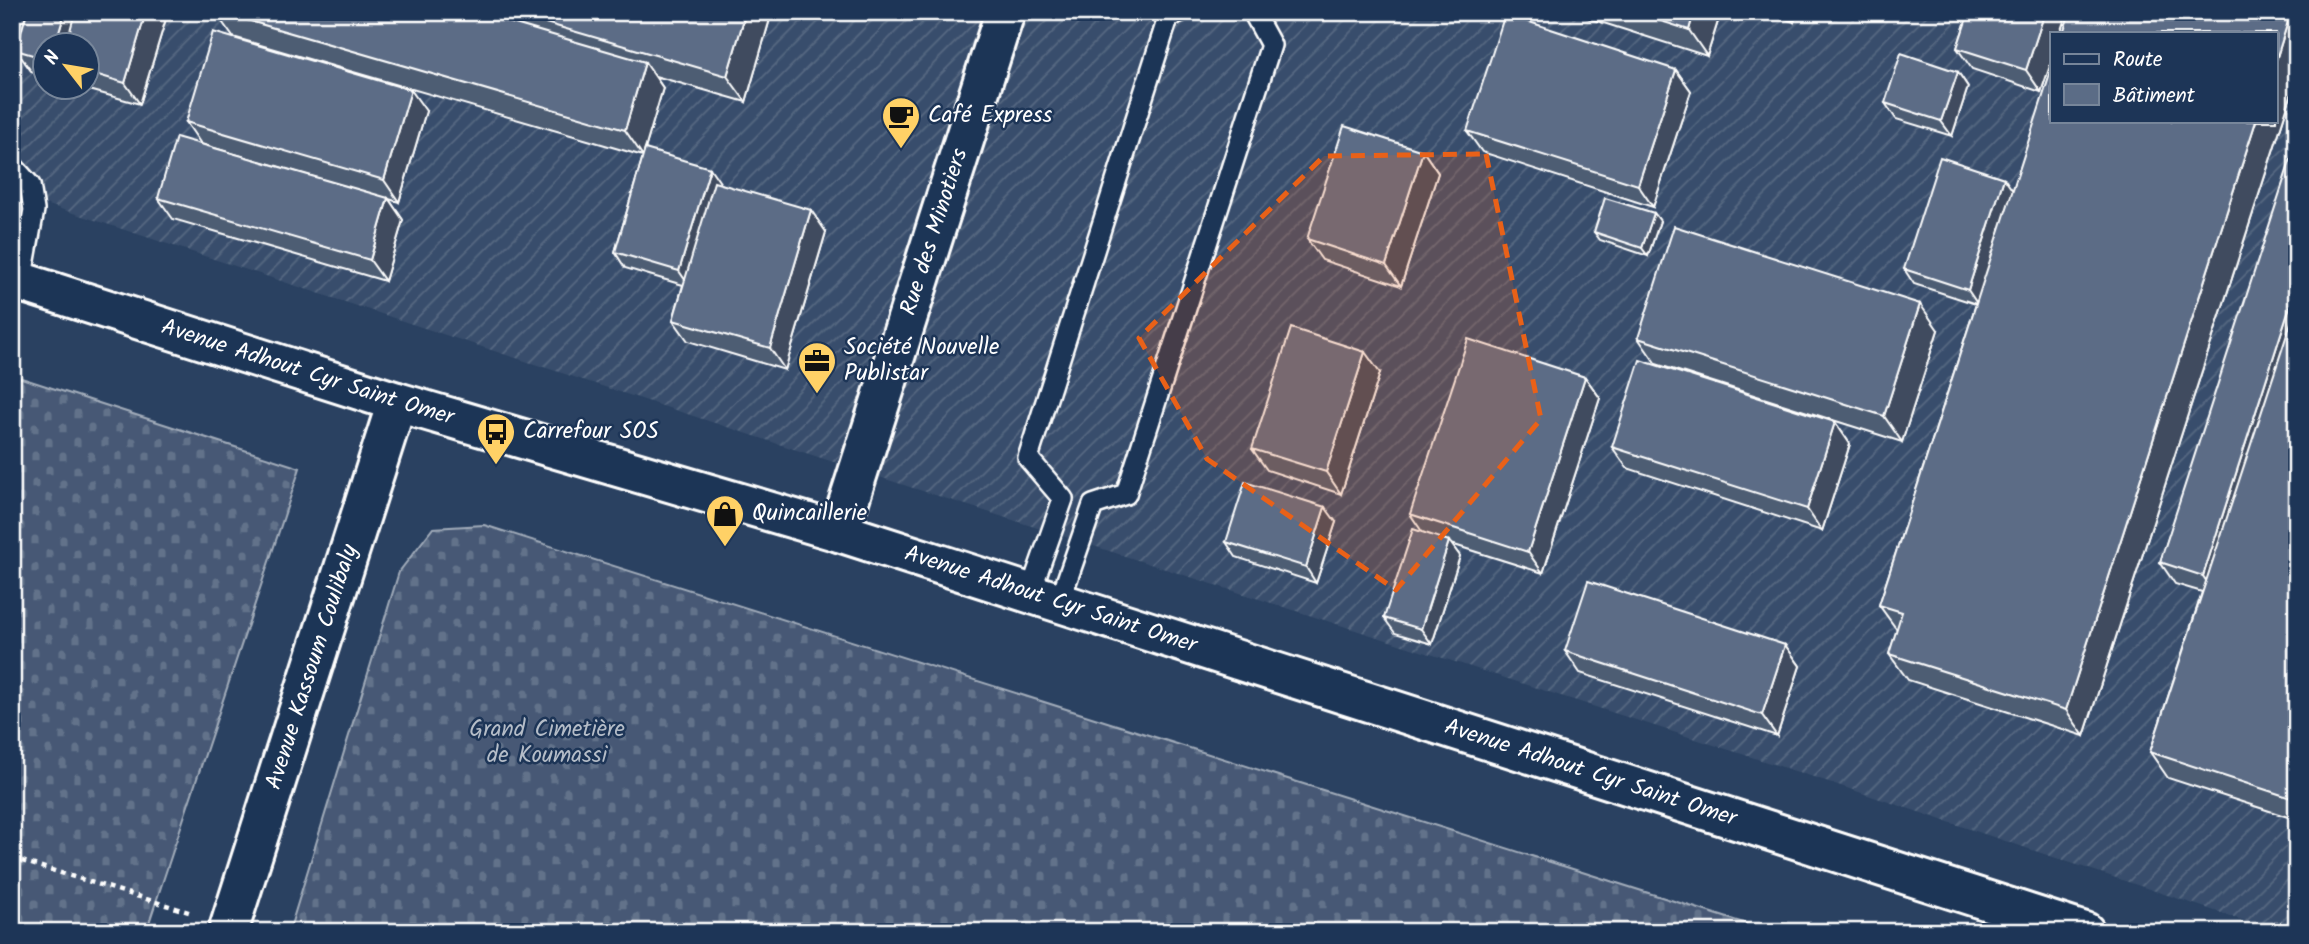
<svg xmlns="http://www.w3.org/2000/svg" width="2309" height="944" font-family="Kalam,sans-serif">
<defs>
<pattern id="industrial-furrows" width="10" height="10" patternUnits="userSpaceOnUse" patternTransform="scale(1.75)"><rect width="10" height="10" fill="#394e6c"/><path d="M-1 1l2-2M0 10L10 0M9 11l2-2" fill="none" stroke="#576982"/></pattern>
<pattern id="cemetery-stones" width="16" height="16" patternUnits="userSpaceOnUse" patternTransform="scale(1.75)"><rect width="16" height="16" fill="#465975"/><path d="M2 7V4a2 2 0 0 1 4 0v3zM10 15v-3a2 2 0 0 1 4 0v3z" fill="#62728a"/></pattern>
</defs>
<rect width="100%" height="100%" fill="#2a4161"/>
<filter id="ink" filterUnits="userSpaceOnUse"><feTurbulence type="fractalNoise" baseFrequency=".0143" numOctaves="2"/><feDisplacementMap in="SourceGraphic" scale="14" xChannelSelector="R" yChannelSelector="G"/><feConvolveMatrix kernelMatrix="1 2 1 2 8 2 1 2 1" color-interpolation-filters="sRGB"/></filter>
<g filter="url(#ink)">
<path fill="url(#industrial-furrows)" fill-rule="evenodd" d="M 12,12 L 2297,12 L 2297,932 L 2278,932 L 1829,782 L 907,486 L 12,193 ZM 2052,33 L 2276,33 L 2276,121 L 2052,121 ZM 46,46 L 88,46 L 88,88 L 46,88 Z"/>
<g fill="url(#cemetery-stones)" stroke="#a2acba" stroke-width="2">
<path d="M 12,375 L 300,468 L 146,932 L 12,932 Z"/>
<path d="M 484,525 L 1772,932 L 289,932 L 399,572 L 433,528 Z"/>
</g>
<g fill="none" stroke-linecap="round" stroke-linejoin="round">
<defs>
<g id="lane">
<path d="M 12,165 L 30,185 L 34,210 L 21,282"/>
<path d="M 1030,593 L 1063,499 L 1028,458 L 1168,18 L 1179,12"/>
<path d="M 1059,603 L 1093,505 L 1126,494 L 1271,45 L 1253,12"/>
</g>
<g id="street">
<path id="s1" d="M 839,532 L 1005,12"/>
</g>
<g id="secondary">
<path id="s2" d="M 12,279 L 397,402 L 839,532 L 2085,932"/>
<path id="s3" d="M 228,932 L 397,402"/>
</g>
</defs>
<use href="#lane" stroke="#fff" stroke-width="24"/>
<use href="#street" stroke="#fff" stroke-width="44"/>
<use href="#secondary" stroke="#fff" stroke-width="44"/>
<path stroke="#fff" stroke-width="4.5" stroke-dasharray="5 5" stroke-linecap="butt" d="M 12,858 L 192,913"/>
<use href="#lane" stroke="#1d3557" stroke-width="19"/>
<use href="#street" stroke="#1d3557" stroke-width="38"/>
<use href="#secondary" stroke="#1d3557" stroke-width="38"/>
</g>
<g fill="#4e5d73" stroke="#fff" stroke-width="2">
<path d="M 27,12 L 168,12 L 140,104 L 82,88 L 88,88 L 88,46 L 46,46 L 46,76 L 31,71 L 16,50 Z"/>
<path d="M 215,12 L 772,12 L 746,102 L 655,76 L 663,88 L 645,149 L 826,232 L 785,370 L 688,341 L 673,320 L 683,285 L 625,268 L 615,252 L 643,156 L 233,37 Z"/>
<path d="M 1569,12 L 1721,12 L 1707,56 Z"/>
<path d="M 1765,12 L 1797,12 L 1794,22 Z"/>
<path d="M 1969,12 L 2067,12 L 2060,33 L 2052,33 L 2052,60 L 2041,92 L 1972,69 L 1957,48 Z"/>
<path d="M 2297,12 L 2297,77 L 2084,736 L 1908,680 L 1889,654 L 1897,630 L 1879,605 L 1976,304 L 1914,284 L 1904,269 L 2012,190 Z"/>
<path d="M 1676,70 L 1691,91 L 1653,207 L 1482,152 L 1467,131 Z"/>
<path d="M 1958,72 L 1968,87 L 1952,136 L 1896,119 L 1885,103 Z"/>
<path d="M 426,111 L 399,202 L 201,144 L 186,122 Z"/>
<path d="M 1423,151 L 1438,173 L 1401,286 L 1322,260 L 1307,239 Z"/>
<path d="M 2297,154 L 2297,820 L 2168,778 L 2150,752 L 2202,592 L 2175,584 L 2160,562 Z"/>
<path d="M 158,198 L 388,198 L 403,220 L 385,281 L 173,219 Z"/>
<path d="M 1654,213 L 1660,221 L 1648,256 L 1600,240 L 1594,232 Z"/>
<path d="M 1938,330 L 1902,442 L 1656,364 L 1638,338 Z"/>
<path d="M 1380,373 L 1341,494 L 1267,470 L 1252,449 Z"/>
<path d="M 1585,377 L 1600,398 L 1543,573 L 1451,544 L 1460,556 L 1432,644 L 1395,633 L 1384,618 L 1423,533 L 1410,514 Z"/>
<path d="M 1835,422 L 1850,444 L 1822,531 L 1627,468 L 1612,447 Z"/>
<path d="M 1336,522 L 1316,583 L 1236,557 L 1226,542 Z"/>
<path d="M 1785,645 L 1800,666 L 1777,736 L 1580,673 L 1565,651 Z"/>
</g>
<g fill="#404c5e" stroke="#fff" stroke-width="2">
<path d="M 65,12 L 86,12 L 76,46 L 55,46 Z"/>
<path d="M 146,12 L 168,12 L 140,104 L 125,83 Z"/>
<path d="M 746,12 L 772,12 L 746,102 L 727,76 Z"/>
<path d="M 1694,12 L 1721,12 L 1707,56 L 1689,30 Z"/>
<path d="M 1788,12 L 1797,12 L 1794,22 Z"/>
<path d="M 2045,12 L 2067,12 L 2060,33 L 2052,33 L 2052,60 L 2041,92 L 2026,70 Z"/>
<path d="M 2291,12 L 2297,12 L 2297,77 L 2084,736 L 2066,710 L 2256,121 L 2276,121 L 2276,60 Z"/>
<path d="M 645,62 L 663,88 L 643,156 L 625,130 Z"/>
<path d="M 1676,70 L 1691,91 L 1653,207 L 1638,185 Z"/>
<path d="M 1958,72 L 1968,87 L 1952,136 L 1941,121 Z"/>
<path d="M 411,90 L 426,111 L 399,202 L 384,180 Z"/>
<path d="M 1423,151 L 1438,173 L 1401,286 L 1386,265 Z"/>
<path d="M 710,168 L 721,184 L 690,287 L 679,271 Z"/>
<path d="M 2004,178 L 2015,194 L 1978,305 L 1968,290 Z"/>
<path d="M 388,198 L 403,220 L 385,281 L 370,260 Z"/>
<path d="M 811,210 L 826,232 L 785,370 L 770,348 Z"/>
<path d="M 1654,213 L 1660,221 L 1648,256 L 1642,248 Z"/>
<path d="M 2297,284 L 2297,352 L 2218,598 L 2203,576 Z"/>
<path d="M 1920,304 L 1938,330 L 1902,442 L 1884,416 Z"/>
<path d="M 1365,352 L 1380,373 L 1341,494 L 1326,472 Z"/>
<path d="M 1585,377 L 1600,398 L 1543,573 L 1528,552 Z"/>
<path d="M 1835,422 L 1850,444 L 1822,531 L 1807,509 Z"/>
<path d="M 1325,507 L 1336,522 L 1316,583 L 1306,567 Z"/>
<path d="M 1449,541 L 1460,556 L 1432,644 L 1421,629 Z"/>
<path d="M 1785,645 L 1800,666 L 1777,736 L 1762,715 Z"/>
</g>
<g fill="#5b6c86" stroke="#fff" stroke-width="2">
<path d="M 27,12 L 65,12 L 55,46 L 46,46 L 46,59 L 16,50 Z"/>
<path d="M 75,12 L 146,12 L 125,83 L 88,72 L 88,46 L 66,46 Z"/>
<path d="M 219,12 L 474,12 L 645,62 L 625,130 Z"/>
<path d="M 508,12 L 746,12 L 727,76 Z"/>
<path d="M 1633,12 L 1694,12 L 1689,30 Z"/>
<path d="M 1969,12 L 2045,12 L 2026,70 L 1957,48 Z"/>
<path d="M 2070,12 L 2291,12 L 2276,60 L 2276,33 L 2063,33 Z"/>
<path d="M 1505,14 L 1676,70 L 1638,185 L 1467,131 Z"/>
<path d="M 213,32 L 411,90 L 384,180 L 186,122 Z"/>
<path d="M 1901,53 L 1958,72 L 1941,121 L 1885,103 Z"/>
<path d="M 2052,68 L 2052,121 L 2256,121 L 2066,710 L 1889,654 L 1902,612 L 1879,605 Z"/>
<path d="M 1344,126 L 1423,151 L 1386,265 L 1307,239 Z"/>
<path d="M 176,137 L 388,198 L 370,260 L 158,198 Z"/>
<path d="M 645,149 L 710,168 L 679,271 L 615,252 Z"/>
<path d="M 2293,152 L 2297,154 L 2297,284 L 2203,576 L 2160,562 Z"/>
<path d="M 1940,157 L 2004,178 L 1968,290 L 1904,269 Z"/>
<path d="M 714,182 L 811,210 L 770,348 L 673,320 Z"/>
<path d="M 1605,198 L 1654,213 L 1642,248 L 1594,232 Z"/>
<path d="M 1674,226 L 1920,304 L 1884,416 L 1638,338 Z"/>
<path d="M 2297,304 L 2297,800 L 2150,752 Z"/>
<path d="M 1291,328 L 1365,352 L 1326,472 L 1252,449 Z"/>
<path d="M 1468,339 L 1585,377 L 1528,552 L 1410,514 Z"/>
<path d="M 1640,360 L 1835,422 L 1807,509 L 1612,447 Z"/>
<path d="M 1245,482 L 1325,507 L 1306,567 L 1226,542 Z"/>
<path d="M 1413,529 L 1449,541 L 1421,629 L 1384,618 Z"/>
<path d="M 1588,581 L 1785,645 L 1762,715 L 1565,651 Z"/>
</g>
</g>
<path fill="#e96118" fill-opacity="0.2" stroke="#e96118" stroke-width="5" stroke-dasharray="14 9" stroke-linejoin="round" d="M 1486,154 L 1541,419 L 1396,590 L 1207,459 L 1139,338 L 1324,156 Z"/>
<defs>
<symbol id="cafe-pin" viewBox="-11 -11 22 30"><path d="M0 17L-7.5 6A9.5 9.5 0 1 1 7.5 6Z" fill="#ffd166" stroke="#1d3557"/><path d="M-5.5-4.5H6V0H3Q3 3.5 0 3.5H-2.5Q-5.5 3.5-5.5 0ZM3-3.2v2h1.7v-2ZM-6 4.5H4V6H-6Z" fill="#111"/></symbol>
<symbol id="office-pin" viewBox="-11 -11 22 30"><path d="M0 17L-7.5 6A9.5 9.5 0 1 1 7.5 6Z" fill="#ffd166" stroke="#1d3557"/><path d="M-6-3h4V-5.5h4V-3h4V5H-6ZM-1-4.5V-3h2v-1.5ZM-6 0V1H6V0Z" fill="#111"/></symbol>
<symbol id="bus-pin" viewBox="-11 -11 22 30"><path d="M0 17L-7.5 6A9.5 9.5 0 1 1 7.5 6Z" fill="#ffd166" stroke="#1d3557"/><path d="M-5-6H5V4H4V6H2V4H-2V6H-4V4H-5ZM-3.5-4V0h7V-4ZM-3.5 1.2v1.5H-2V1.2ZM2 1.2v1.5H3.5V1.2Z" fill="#111"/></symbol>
<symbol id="shop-pin" viewBox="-11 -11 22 30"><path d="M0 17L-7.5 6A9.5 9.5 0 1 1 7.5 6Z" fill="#ffd166" stroke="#1d3557"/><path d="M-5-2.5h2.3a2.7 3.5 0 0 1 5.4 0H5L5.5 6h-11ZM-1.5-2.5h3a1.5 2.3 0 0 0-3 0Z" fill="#111"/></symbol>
</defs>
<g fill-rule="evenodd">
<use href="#cafe-pin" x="879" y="94" width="44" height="60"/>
<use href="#office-pin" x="795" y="339" width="44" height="60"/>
<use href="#bus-pin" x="474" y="410" width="44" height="60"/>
<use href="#shop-pin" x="703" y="492" width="44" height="60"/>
</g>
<g text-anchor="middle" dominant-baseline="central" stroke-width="5" stroke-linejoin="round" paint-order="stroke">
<g font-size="23" fill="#fff" stroke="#1d3557" text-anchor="start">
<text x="928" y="116">Café Express</text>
<text x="844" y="348">Société Nouvelle<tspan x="844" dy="26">Publistar</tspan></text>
<text x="523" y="432">Carrefour SOS</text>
<text x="752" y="514">Quincaillerie</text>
</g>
<g font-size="23" fill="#fff" stroke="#1d3557">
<text stroke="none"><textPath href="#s1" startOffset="315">Rue des Minotiers</textPath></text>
<text stroke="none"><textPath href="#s2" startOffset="310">Avenue Adhout Cyr Saint Omer</textPath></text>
<text stroke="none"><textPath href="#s2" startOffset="1087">Avenue Adhout Cyr Saint Omer</textPath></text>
<text stroke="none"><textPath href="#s3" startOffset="278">Avenue Kassoum Coulibaly</textPath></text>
<text stroke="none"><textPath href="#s2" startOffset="1654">Avenue Adhout Cyr Saint Omer</textPath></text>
</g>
<g font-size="23" fill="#b5bdc8" stroke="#1d3557">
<text x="547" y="730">Grand Cimetière<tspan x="547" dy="26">de Koumassi</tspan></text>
</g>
</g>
<rect width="2309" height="944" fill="none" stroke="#1d3557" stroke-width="42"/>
<rect x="21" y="21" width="2267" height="902" fill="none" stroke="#fff" stroke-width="2.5" filter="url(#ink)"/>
<rect x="2050" y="32" width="228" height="91" fill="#1d3557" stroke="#77869a" stroke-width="2"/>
<rect x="2064" y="54" width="35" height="10" fill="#1d3557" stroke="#77869a" stroke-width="2"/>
<text x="2113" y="66" font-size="21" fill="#ffffff">Route</text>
<rect x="2064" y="84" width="35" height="21" fill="#5b6c86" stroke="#77869a" stroke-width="2"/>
<text x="2113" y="102" font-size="21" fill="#ffffff">Bâtiment</text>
<g transform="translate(66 66) rotate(301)"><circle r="33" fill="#1d3557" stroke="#77869a" stroke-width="2"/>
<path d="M0-5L12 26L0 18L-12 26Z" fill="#ffd166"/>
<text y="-10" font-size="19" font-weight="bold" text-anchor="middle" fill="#ffffff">N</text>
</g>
</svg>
